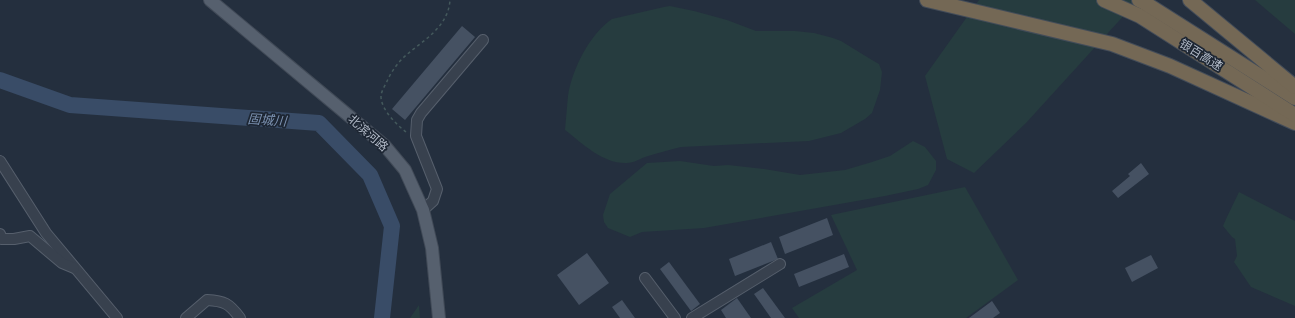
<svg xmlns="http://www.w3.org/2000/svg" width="1295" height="318" font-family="'Public Sans','Noto Sans SC',sans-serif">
<rect width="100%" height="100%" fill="#242f3e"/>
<g fill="#263c3f">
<path d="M 979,0 L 1138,0 L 1026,123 L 974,173 L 947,159 L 925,76 Z"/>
<path d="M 1255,0 L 1295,0 L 1295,34 Z"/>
<path d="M 670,6 L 694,11 L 727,20 L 756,31 L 795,31 L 814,33 L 833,38 L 841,41 L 872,60 L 879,64 L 882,72 L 880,90 L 872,113 L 865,119 L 841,133 L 809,141 L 681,147 C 669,150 657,153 645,157 C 640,159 633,163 627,163 C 603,164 583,144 565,130 C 566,118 567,107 568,96 C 572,69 590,34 612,19 L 664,7 Z"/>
<path d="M 913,141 L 925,147 L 936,161 L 936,170 L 928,185 L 918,189 L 885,196 L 704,228 L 642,232 L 630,237 L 608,228 L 604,222 L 603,215 L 610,194 L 647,163 L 680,161 L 714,166 L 728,165 L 764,169 L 800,175 L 845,170 L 872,162 L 890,156 Z"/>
<path d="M 965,187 L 1018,280 L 966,318 L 799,318 L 792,308 L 857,270 L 831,215 Z"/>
<path d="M 1239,192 L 1295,221 L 1295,306 L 1251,287 L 1234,262 L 1237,256 L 1235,239 L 1232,237 L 1223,226 L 1226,219 Z"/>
<path d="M 419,305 L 420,318 L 410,318 Z"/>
</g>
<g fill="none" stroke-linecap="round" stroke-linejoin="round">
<path stroke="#394c67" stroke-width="16" d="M 0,80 L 70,105 L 319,123 L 370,175 L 392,226 L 382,318"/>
</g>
<g fill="#455162">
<path d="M 462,26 L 475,37 L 405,120 L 392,109 Z"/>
<path d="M 1141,163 L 1149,174 L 1118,198 L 1112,191 L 1130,176 L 1128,174 Z"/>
<path d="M 827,218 L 833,235 L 785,254 L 779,237 Z"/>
<path d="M 771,242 L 778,259 L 735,276 L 729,259 Z"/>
<path d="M 587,253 L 609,283 L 579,305 L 557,275 Z"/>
<path d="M 844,254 L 849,267 L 799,287 L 794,274 Z"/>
<path d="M 1151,255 L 1158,268 L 1132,282 L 1125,268 Z"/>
<path d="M 669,262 L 700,304 L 691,311 L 660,269 Z"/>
<path d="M 763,288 L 785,318 L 771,318 L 754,294 Z"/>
<path d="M 737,298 L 751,318 L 726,318 L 721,310 Z"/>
<path d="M 622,300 L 635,318 L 620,318 L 612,307 Z"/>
<path d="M 992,301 L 1000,313 L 993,318 L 969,318 Z"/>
</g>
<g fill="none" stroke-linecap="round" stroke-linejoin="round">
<defs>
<g id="minor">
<path d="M 0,161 L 46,233 L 117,318"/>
<path d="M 423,210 L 433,201 L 437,189 L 416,136 L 417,120 L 421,113 L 483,40"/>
<path d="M 0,234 L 2,239 L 14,239 L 30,236 L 62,263 L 74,268"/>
<path d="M 645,278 L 675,318"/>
<path d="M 186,318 L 207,300 C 224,301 229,303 240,318"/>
<path d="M 692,318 L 780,264"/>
</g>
<path id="major" d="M 210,0 L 385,146 L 405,170 L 423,210 L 432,248 L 439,318"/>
<g id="highway">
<path d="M 927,0 L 1112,44 L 1170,66 L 1295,123"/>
<path d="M 1104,0 L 1140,16 L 1295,115"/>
<path d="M 1139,0 L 1145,3 L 1295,98"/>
<path d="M 1190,0 L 1295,87"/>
</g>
</defs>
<use href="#minor" stroke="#565f6c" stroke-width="12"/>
<use href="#major" stroke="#414a57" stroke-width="14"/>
<use href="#highway" stroke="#434c59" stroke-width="16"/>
<path stroke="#44595c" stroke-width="1.5" stroke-dasharray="3 3" stroke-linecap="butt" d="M 406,132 C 397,125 380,109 381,95 C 382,90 386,84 388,79 C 392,71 397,64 403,58 C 421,41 448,29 450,0"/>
<use href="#minor" stroke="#38414e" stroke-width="10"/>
<use href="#major" stroke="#56606e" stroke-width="12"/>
<use href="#highway" stroke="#746855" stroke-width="14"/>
</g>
<g text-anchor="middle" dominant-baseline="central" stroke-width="3.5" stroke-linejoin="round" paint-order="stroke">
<g font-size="12" fill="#b4bcc9" stroke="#1d2633">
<text transform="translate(1201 55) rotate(32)">银百高速</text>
<text transform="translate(368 133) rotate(41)">北滨河路</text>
</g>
<g font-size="13" font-style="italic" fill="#7c92b1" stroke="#1d2633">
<text transform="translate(267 120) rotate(4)">固城川</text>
</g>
</g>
</svg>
